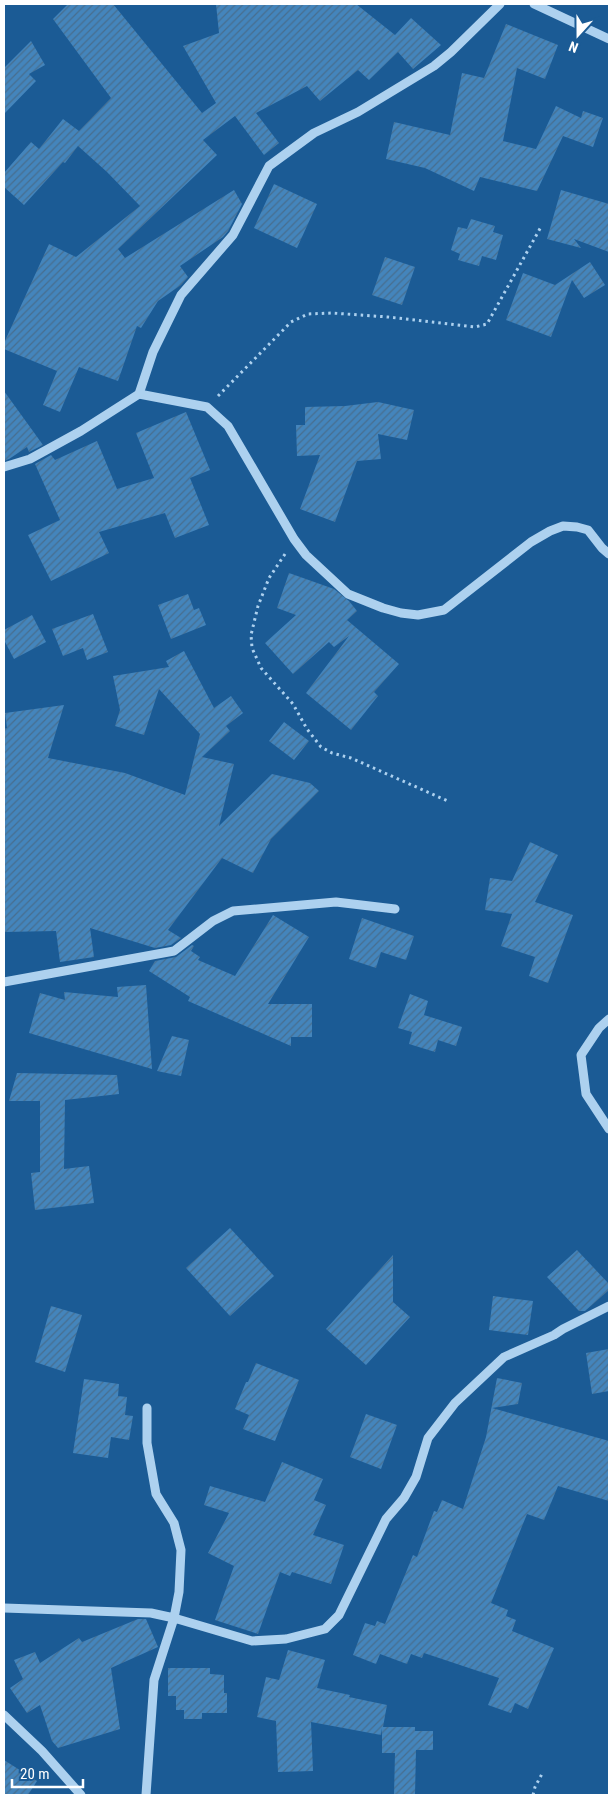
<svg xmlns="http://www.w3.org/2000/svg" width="613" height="1799" font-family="'Roboto Condensed',sans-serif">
<defs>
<pattern id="building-hatch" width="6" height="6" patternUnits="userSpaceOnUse" patternTransform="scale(1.25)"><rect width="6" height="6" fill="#4485bc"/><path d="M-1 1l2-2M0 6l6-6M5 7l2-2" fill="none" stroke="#476e8f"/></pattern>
</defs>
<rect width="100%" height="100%" fill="#1b5b95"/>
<g fill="url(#building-hatch)">
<path d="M 68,4 L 113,4 L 202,113 L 216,103 L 183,46 L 219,33 L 216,4 L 356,4 L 395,35 L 411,18 L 441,45 L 413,69 L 398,52 L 369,80 L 358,70 L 320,101 L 307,86 L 256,113 L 279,143 L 264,155 L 235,116 L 203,140 L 217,155 L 118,249 L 125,258 L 234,190 L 242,204 L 228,231 L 223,237 L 180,266 L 188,277 L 181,285 L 158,301 L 141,328 L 137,326 L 118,381 L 79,367 L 60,412 L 43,405 L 57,371 L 4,349 L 4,343 L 49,244 L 76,257 L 140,206 L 107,172 L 78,146 L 65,163 L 63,162 L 24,205 L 4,187 L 4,173 L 31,142 L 39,149 L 63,119 L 79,131 L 111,98 L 53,19 Z"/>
<path d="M 506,24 L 558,45 L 545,79 L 517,68 L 503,141 L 536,149 L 556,106 L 581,118 L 583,111 L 603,118 L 593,147 L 563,136 L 537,191 L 480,177 L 474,191 L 425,168 L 386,159 L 394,122 L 450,135 L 462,73 L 484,78 Z"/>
<path d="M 31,41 L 45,65 L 29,74 L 36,81 L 4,114 L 4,68 Z"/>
<path d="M 274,184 L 317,204 L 297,248 L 254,228 Z"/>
<path d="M 561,190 L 609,204 L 609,252 L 574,239 L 581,248 L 547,239 Z"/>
<path d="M 471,219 L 495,226 L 493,232 L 503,235 L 496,260 L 482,256 L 479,266 L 458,260 L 460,254 L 451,250 L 458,227 L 467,229 Z"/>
<path d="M 385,257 L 415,267 L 402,305 L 372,295 Z"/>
<path d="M 590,262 L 605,285 L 584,298 L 572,280 L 551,337 L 506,320 L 523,273 L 555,285 Z"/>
<path d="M 4,391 L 43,445 L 29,452 L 27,447 L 9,459 L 4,461 Z"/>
<path d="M 378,402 L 414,410 L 407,440 L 378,434 L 381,459 L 357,461 L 335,522 L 300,509 L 320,455 L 297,456 L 296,425 L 305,425 L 305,407 L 345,406 Z"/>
<path d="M 186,412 L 210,470 L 190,478 L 209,525 L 175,538 L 165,513 L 99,532 L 109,553 L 51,581 L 28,535 L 60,520 L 35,464 L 51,455 L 55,460 L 97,441 L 117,489 L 154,478 L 136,433 Z"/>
<path d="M 289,573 L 334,589 L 349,601 L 357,611 L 347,620 L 399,664 L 374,692 L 378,696 L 351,730 L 306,693 L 349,636 L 334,647 L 329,642 L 293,674 L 265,643 L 296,615 L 277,608 Z"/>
<path d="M 188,594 L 194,610 L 199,608 L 206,625 L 171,639 L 158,605 Z"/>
<path d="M 93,614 L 108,652 L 87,660 L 83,648 L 63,656 L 52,629 Z"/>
<path d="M 32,615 L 46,642 L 14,659 L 4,640 L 4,630 Z"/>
<path d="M 184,651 L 214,708 L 231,696 L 243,713 L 226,726 L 230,731 L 202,757 L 234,764 L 219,826 L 272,774 L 310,783 L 319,791 L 271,839 L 253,873 L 222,858 L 168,930 L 181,938 L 171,945 L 155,948 L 90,928 L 94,957 L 60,962 L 56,931 L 4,932 L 4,729 L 7,728 L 5,713 L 64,705 L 48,758 L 125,773 L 185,795 L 200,734 L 159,689 L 144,735 L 115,726 L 120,710 L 113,676 L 169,667 L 166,661 Z"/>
<path d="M 284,722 L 309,741 L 294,760 L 269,741 Z"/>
<path d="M 530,842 L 558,855 L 535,902 L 573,915 L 548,983 L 529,976 L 535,957 L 501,946 L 512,914 L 485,910 L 490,878 L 512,881 Z"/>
<path d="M 273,915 L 309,937 L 268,1004 L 312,1004 L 312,1037 L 291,1037 L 291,1046 L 188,1001 L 190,997 L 149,971 L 155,961 L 176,957 L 192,945 L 194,946 L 191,951 L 200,957 L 198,960 L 235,976 Z"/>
<path d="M 362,918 L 414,936 L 406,960 L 381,952 L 376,968 L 349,959 Z"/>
<path d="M 146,985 L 152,1069 L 29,1033 L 40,993 L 65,1000 L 64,992 L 118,997 L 117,987 Z"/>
<path d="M 410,994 L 428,1001 L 424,1015 L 462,1027 L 456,1046 L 438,1040 L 435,1052 L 409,1044 L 412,1032 L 398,1028 Z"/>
<path d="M 172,1036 L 189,1040 L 181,1076 L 157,1071 Z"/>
<path d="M 17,1073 L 117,1075 L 119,1094 L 65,1100 L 64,1169 L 89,1166 L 94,1203 L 35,1210 L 31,1173 L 40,1172 L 40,1101 L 9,1101 Z"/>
<path d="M 230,1228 L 274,1276 L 230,1316 L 186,1268 Z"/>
<path d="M 577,1250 L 609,1284 L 609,1290 L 585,1311 L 579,1311 L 547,1277 Z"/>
<path d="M 393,1255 L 393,1302 L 410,1317 L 366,1365 L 326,1329 Z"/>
<path d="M 493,1296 L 533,1301 L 528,1335 L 489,1330 Z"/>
<path d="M 51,1306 L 82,1315 L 65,1372 L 35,1362 Z"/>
<path d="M 609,1349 L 609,1391 L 592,1394 L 586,1353 Z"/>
<path d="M 256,1363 L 299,1380 L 275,1441 L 243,1429 L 249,1415 L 235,1409 L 246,1382 L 248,1382 Z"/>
<path d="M 497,1378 L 522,1383 L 518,1404 L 492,1408 L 609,1441 L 609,1501 L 558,1486 L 544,1520 L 527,1514 L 491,1603 L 508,1610 L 506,1616 L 516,1620 L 512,1631 L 554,1648 L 528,1709 L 515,1703 L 511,1713 L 488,1705 L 499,1678 L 424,1653 L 422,1658 L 411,1654 L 407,1664 L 380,1654 L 376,1664 L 353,1655 L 365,1623 L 375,1626 L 377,1621 L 385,1624 L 413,1555 L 417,1557 L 434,1511 L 437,1512 L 442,1500 L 463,1509 L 486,1437 Z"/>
<path d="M 84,1379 L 119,1384 L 118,1396 L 127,1397 L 125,1415 L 133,1416 L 129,1440 L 111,1437 L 108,1458 L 73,1453 Z"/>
<path d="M 366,1414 L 397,1425 L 381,1469 L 350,1457 Z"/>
<path d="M 282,1462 L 323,1479 L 314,1500 L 326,1505 L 313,1535 L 344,1545 L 331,1584 L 292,1572 L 290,1576 L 280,1572 L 258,1634 L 215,1620 L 234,1566 L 208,1553 L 229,1513 L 204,1505 L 210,1486 L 265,1502 Z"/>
<path d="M 138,1619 L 146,1619 L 158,1647 L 111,1668 L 120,1729 L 58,1748 L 52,1741 L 40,1705 L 27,1713 L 10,1688 L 23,1679 L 14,1660 L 35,1652 L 40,1663 L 79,1638 L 82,1642 Z"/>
<path d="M 288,1650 L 325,1660 L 317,1688 L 350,1695 L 349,1697 L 387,1705 L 383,1727 L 415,1727 L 415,1731 L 433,1731 L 433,1750 L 416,1750 L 415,1795 L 394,1795 L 395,1753 L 382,1753 L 382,1728 L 381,1735 L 311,1722 L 313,1771 L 278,1772 L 276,1721 L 257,1717 L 266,1677 L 279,1680 Z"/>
<path d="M 168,1668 L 210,1668 L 210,1674 L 224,1675 L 224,1693 L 227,1693 L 227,1713 L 202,1713 L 202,1719 L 184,1719 L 184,1710 L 176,1710 L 176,1696 L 168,1696 Z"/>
<path d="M 4,1760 L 37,1781 L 28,1795 L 4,1795 Z"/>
</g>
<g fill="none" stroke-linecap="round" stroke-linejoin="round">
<g stroke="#add1ef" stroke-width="3" stroke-dasharray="2.5 4" stroke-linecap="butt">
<path d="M 218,396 L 291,322 L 308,314 L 332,313 L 388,317 L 475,327 L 487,324 L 542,225"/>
<path d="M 285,554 L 269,578 L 258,606 L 251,635 L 252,648 L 261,668 L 293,704 L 307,729 L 321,747 L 332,753 L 351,758 L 450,802"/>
<path d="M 533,1795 L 535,1787 L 543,1772"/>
</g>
<g stroke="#add1ef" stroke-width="9">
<path d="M 534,4 L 609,39"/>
<path d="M 139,394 L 207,407 L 228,426 L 294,539 L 306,555 L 348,594 L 383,608 L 401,613 L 418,615 L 444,610 L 531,542 L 550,531 L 563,526 L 577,527 L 588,530 L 602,548 L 609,554"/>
<path d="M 4,467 L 30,459 L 81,431 L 139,394 L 153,352 L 181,295 L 233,235 L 269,166 L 314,133 L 358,112 L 434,66 L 451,52 L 500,4"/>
<path d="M 4,982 L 174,951 L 213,921 L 233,911 L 336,902 L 395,909"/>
<path d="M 609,1019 L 599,1028 L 581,1055 L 586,1094 L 609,1129"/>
<path d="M 4,1608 L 151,1613 L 174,1618 L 179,1592 L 181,1550 L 174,1523 L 156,1494 L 147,1443 L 147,1408"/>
<path d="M 4,1715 L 42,1751 L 81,1795"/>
<path d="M 146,1795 L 154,1680 L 174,1618 L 252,1641 L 286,1639 L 325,1629 L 339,1615 L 386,1519 L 404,1498 L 416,1477 L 428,1438 L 455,1403 L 504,1357 L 554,1335 L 563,1329 L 609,1306"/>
</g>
</g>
<rect width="613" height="1799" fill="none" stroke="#ffffff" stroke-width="10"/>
<g transform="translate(578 35) rotate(201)" stroke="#1b5b95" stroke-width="4" paint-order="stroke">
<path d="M0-4L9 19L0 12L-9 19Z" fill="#ffffff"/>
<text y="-8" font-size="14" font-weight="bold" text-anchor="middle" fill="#ffffff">N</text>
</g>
<path d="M12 1779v8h71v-8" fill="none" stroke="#ffffff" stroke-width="2.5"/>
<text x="20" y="1779" font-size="15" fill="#ffffff" stroke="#1b5b95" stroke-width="4" paint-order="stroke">20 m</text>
</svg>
